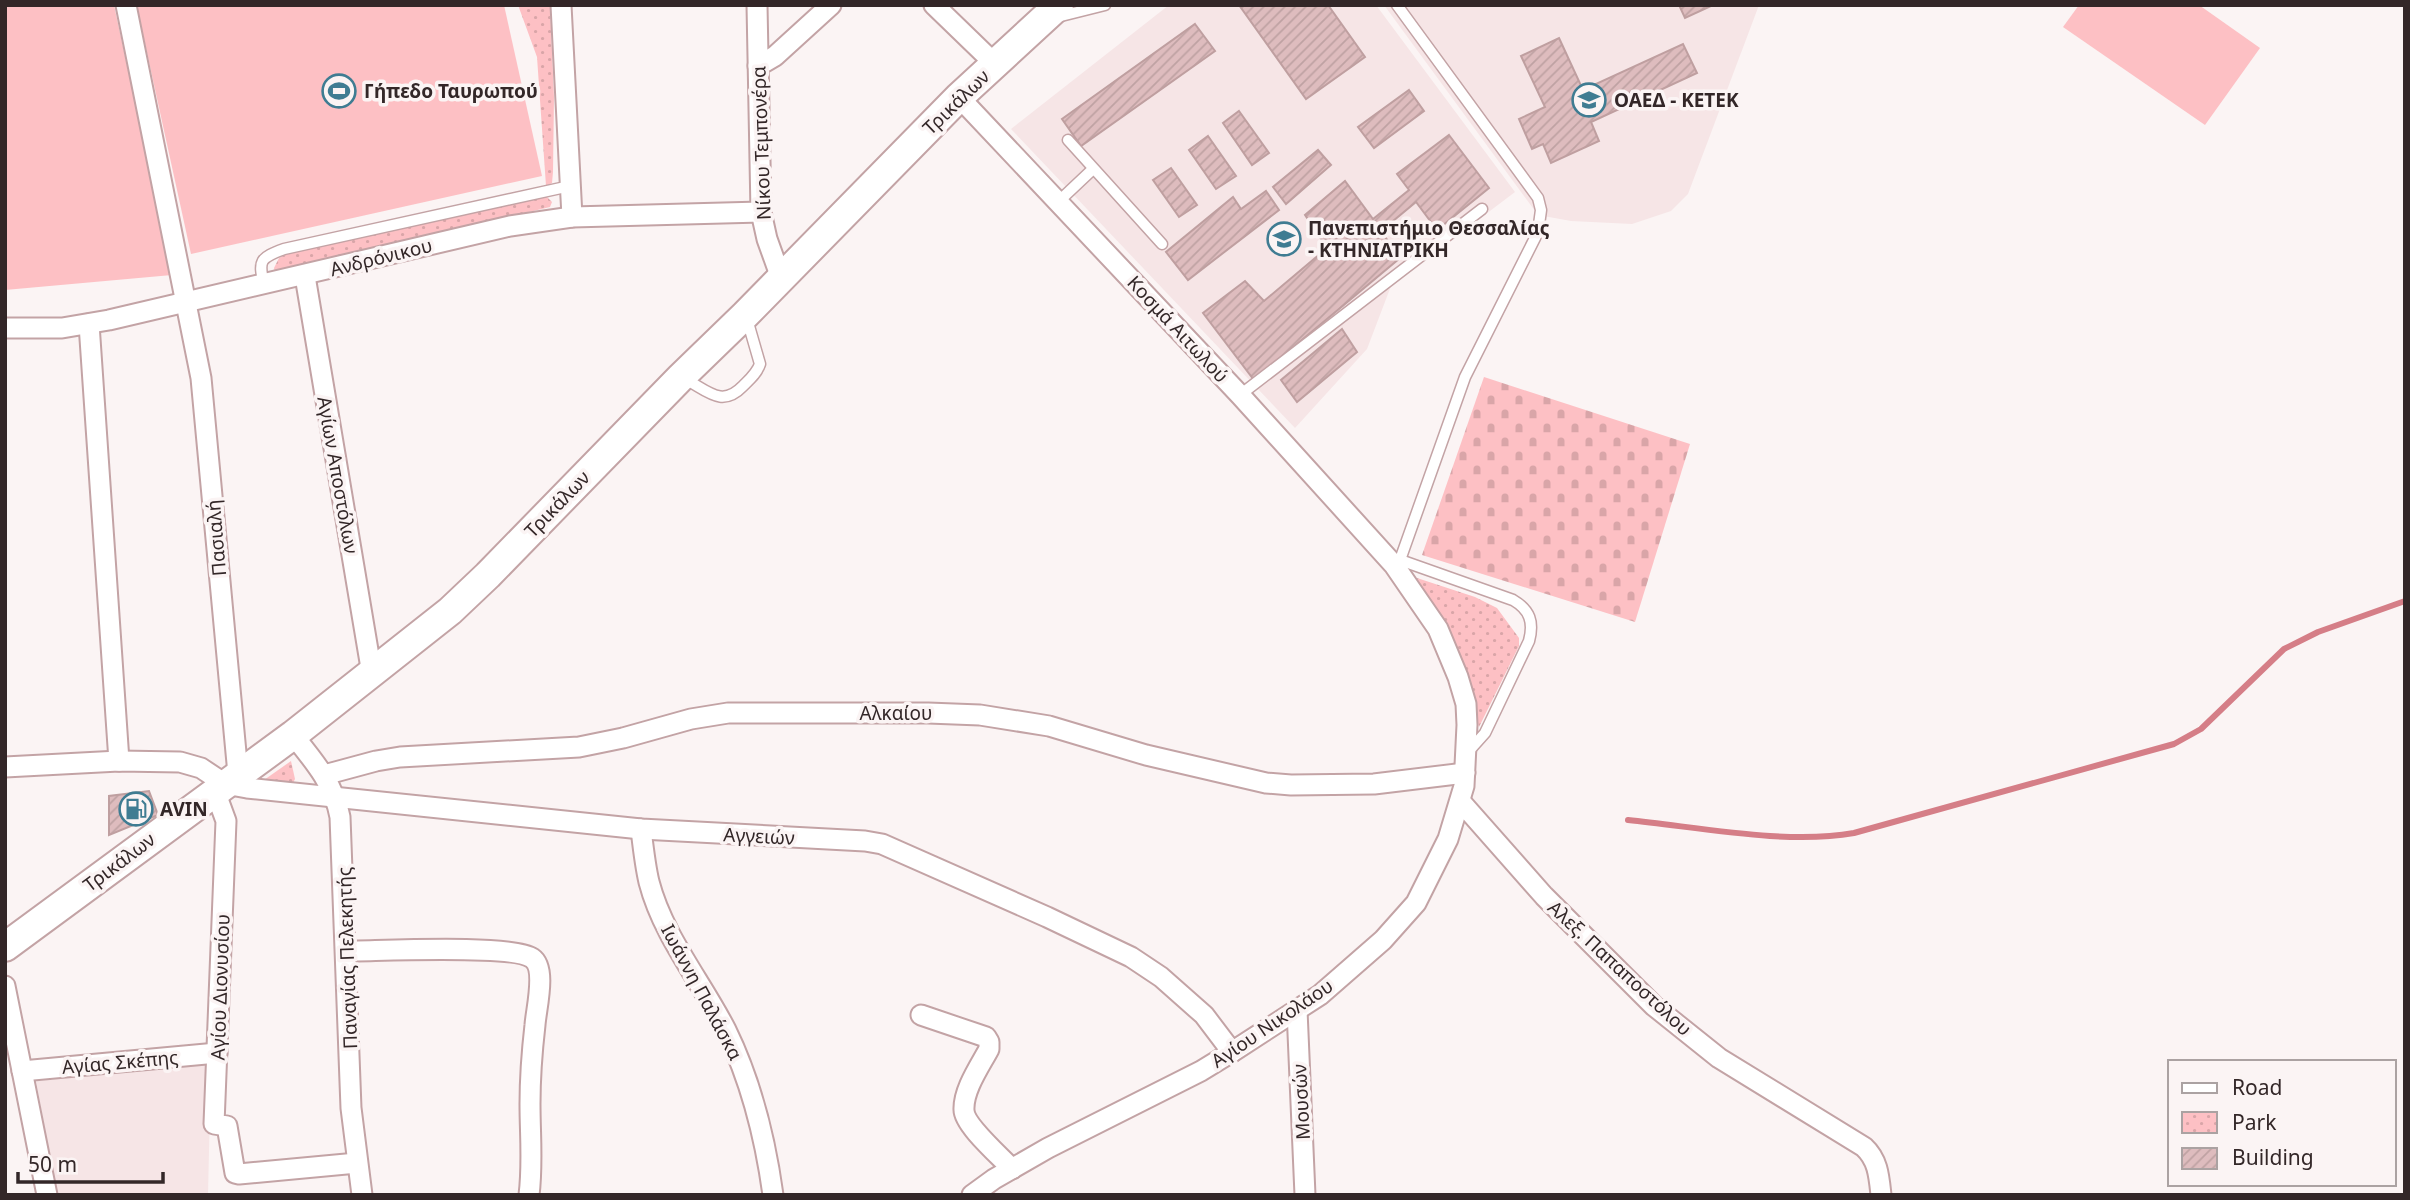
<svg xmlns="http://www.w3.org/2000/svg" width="2410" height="1200" font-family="'Noto Sans',sans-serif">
<defs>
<pattern id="cemetery-stones" width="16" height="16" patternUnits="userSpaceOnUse" patternTransform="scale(1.75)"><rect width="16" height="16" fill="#fdc0c4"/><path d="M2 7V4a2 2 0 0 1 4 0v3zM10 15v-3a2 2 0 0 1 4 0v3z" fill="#d9a5a8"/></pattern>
<pattern id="park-dots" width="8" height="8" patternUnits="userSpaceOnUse" patternTransform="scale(1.75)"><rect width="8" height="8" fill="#fdc0c4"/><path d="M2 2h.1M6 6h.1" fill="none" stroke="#d9a5a8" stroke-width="1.8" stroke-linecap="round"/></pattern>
<pattern id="building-hatch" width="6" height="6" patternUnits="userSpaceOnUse" patternTransform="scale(1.75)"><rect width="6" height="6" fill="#debcbe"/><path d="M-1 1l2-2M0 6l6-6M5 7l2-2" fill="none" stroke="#bfa2a3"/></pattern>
</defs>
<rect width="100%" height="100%" fill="#fbf4f4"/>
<g fill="#f6e5e6">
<path d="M 1169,5 L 1376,5 L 1515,192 L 1391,286 L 1367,349 L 1295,428 L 1011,129 Z"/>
<path d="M 1384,5 L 1759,5 L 1688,194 L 1671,211 L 1632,224 L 1571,221 L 1538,215 Z"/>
<path d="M 211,1064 L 208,1195 L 57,1195 L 36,1081 Z"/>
</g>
<path fill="url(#cemetery-stones)" d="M 1484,377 L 1690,444 L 1635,622 L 1422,555 Z"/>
<g fill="url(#park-dots)">
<path d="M 518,5 L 550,5 L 554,97 L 553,172 L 552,183 L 546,186 L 537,57 Z"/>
<path d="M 546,196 L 552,202 L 550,207 L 275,273 L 274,268 L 279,258 L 289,253 Z"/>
<path d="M 1417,578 L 1475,597 L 1497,608 L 1519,638 L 1519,646 L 1479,727 C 1472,714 1474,694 1469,679 C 1459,645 1439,608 1416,581 Z"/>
<path d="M 291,761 L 295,779 L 292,785 L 264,780 Z"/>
</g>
<g fill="#fdc0c4">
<path d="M 5,5 L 114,5 L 172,275 L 5,290 Z"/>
<path d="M 142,5 L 504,5 L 542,176 L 191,254 L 137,7 Z"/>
<path d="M 2079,5 L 2199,5 L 2260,48 L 2205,125 L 2063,27 Z"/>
</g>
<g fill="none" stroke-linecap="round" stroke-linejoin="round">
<path stroke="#d57e87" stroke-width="6" d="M 1628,820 C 1698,827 1786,845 1854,833 L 2174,744 L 2201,729 L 2284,649 L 2318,632 L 2405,601"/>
</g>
<g fill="url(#building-hatch)" stroke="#bf9fa0" stroke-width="2">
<path d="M 1239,5 L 1328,5 L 1365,57 L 1306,99 Z"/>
<path d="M 1679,5 L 1713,5 L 1685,18 Z"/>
<path d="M 1195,24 L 1215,51 L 1081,146 L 1062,119 Z"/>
<path d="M 1559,38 L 1583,90 L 1683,44 L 1697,73 L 1591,122 L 1599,141 L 1551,163 L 1543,144 L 1532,149 L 1519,119 L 1545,107 L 1521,56 Z"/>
<path d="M 1409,90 L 1424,111 L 1374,148 L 1358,127 Z"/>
<path d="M 1239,111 L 1269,153 L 1252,165 L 1223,123 Z"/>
<path d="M 1449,135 L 1489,188 L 1437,230 L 1416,202 L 1381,231 L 1400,258 L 1254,380 L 1203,313 L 1245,281 L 1264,301 L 1327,248 L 1305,215 L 1345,181 L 1373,219 L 1409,190 L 1397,174 Z"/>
<path d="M 1208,136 L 1236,176 L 1216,189 L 1189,150 Z"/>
<path d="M 1318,150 L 1331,165 L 1286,204 L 1273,187 Z"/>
<path d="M 1171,168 L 1197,205 L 1179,217 L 1153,180 Z"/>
<path d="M 1266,191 L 1279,210 L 1188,280 L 1166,252 L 1233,197 L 1241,209 Z"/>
<path d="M 1342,329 L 1357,352 L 1297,402 L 1281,380 Z"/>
<path d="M 149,791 L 158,815 L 109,835 L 109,796 Z"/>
</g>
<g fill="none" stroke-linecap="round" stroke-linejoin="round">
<defs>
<g id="service">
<path d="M 1397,5 L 1538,198 L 1541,210 L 1538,232 L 1465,377 L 1400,560"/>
<path d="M 1057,17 L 1105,5"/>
<path d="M 1068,140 L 1162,244"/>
<path d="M 1058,202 L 1093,169"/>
<path d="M 264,285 C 258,260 260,258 284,249 L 570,186"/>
<path d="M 685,379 C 708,391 722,408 743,386 C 750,379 757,373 760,364 L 747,319"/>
<path d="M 1240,395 L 1482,209"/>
<path d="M 1396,564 L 1400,560 L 1513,600 C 1530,610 1534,622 1529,641 L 1485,733 L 1468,752"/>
</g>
<g id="minor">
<path d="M 126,5 L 201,378 L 238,774"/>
<path d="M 561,5 L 572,217"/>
<path d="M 757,5 L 761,212 L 767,239 L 781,278"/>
<path d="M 934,5 L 995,64"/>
<path d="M 758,66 L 775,56 L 831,5"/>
<path d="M 959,97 L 1240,395 L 1394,565 L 1438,629 L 1458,677 L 1466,704 L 1467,725 L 1464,786 L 1448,839 L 1416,903 L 1383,940 L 1320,995 L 1232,1052 L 1201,1071 L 1048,1148 L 994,1179 L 972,1195"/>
<path d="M 305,276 L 372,674"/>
<path d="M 89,324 L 119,761"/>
<path d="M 5,328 L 62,328 L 109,320 L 510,226 L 572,217 L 761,212"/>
<path d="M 293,735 C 314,761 334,784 340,817 L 351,1108 L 362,1195"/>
<path d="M 5,767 L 119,761 L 180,762 L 201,768 L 225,784 L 247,788 L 641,829 L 865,841 L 882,844 L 1047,917 L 1131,957 L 1161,977 L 1204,1015 L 1232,1052"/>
<path d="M 324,775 L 376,761 L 400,757 L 579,747 L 623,738 L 691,719 L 728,713 L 928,713 L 980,715 L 1049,726 L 1146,755 L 1266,783 L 1291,785 L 1374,784 L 1465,773"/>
<path d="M 215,791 L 226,821 L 214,1124 L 227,1126 L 235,1173 L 239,1174 L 357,1163"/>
<path d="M 1461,802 L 1544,896 L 1654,1006 L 1719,1058 L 1864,1147 C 1878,1160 1879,1176 1881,1195"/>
<path d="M 641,829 C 643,846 645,865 649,882 C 663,936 701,981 726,1030 C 752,1083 765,1137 773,1195"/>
<path d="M 347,951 C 379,951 511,944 532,958 C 547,968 536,1009 535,1025 C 532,1051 530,1078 530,1104 C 530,1135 533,1164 529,1195"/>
<path d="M 5,986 L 47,1195"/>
<path d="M 1297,1010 L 1305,1195"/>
<path d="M 921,1015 L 986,1037 L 989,1042 L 989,1049 C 980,1066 963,1090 964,1110 C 964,1125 1000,1156 1012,1169"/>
<path d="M 22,1071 L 217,1053"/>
</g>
<path id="secondary" d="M 5,947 L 293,735 L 450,611 L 488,575 L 681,377 L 745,315 L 959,97 L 1059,5"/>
</defs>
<use href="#service" stroke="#c3a3a5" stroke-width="13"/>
<use href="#minor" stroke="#c3a3a5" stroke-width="23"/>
<use href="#secondary" stroke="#c3a3a5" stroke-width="32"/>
<use href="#service" stroke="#fff" stroke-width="10"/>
<use href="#minor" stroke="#fff" stroke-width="19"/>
<use href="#secondary" stroke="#fff" stroke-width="28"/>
</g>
<defs>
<symbol id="stadium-ring" viewBox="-11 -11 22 22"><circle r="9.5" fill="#fbf4f4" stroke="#3f7c92" stroke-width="1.5"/><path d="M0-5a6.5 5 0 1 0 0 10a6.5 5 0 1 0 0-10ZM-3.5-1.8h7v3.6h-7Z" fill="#3f7c92"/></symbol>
<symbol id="school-ring" viewBox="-11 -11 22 22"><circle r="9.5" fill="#fbf4f4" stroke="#3f7c92" stroke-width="1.5"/><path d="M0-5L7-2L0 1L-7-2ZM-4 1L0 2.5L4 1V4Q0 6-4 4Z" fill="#3f7c92"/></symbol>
<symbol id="university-ring" viewBox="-11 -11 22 22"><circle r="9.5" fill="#fbf4f4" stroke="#3f7c92" stroke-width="1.5"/><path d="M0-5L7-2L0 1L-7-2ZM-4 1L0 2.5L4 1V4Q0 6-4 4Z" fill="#3f7c92"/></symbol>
<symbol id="fuel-ring" viewBox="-11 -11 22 22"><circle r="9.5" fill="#fbf4f4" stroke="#3f7c92" stroke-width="1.5"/><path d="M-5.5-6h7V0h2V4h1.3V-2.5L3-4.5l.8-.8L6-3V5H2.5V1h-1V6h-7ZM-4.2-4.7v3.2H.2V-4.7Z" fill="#3f7c92"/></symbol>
</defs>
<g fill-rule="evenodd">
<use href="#stadium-ring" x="320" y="72" width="38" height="38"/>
<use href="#school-ring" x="1570" y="81" width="38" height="38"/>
<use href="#university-ring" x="1265" y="220" width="38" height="38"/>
<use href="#fuel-ring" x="117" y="790" width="38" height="38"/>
</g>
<g text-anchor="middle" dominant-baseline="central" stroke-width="7" stroke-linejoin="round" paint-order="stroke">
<g font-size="19" font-weight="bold" fill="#332728" stroke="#fbf4f4" text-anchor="start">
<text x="364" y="91">Γήπεδο Ταυρωπού</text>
<text x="1614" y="100">ΟΑΕΔ - ΚΕΤΕΚ</text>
<text x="1308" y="228">Πανεπιστήμιο Θεσσαλίας<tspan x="1308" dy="22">- ΚΤΗΝΙΑΤΡΙΚΗ</tspan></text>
<text x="160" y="809">AVIN</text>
</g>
<g font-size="19" fill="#332728" stroke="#fbf4f4">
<text transform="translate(956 102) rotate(-44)">Τρικάλων</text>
<text transform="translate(761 143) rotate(-92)">Νίκου Τεμπονέρα</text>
<text transform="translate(381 257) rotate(-14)">Ανδρόνικου</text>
<text transform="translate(1178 329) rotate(47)">Κοσμά Αιτωλού</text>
<text transform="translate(338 475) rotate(80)">Αγίων Αποστόλων</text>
<text transform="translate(557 504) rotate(-46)">Τρικάλων</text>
<text transform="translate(216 538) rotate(-95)">Πασιαλή</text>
<text x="896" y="713">Αλκαίου</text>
<text transform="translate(759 836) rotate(3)">Αγγειών</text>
<text transform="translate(119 862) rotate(-37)">Τρικάλων</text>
<text transform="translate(347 958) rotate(-92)">Παναγίας Πελεκητής</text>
<text transform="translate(1620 968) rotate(43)">Αλεξ. Παπαποστόλου</text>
<text transform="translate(220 987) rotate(-88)">Αγίου Διονυσίου</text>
<text transform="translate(702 992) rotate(62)">Ιωάννη Παλάσκα</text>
<text transform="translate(1272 1023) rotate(-34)">Αγίου Νικολάου</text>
<text transform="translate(120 1062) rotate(-5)">Αγίας Σκέπης</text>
<text transform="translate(1301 1102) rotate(-93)">Μουσών</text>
</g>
</g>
<rect width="2410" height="1200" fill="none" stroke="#332728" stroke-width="14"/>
<rect x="2168" y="1060" width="228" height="126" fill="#fbf4f4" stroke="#aba2a2" stroke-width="2"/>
<rect x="2182" y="1083" width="35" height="10" fill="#ffffff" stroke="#aba2a2" stroke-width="2"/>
<text x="2232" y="1095" font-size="21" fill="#332728">Road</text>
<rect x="2182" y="1112" width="35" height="21" fill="url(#park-dots)" stroke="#aba2a2" stroke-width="2"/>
<text x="2232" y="1130" font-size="21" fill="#332728">Park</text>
<rect x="2182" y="1148" width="35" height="21" fill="url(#building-hatch)" stroke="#aba2a2" stroke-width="2"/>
<text x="2232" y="1165" font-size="21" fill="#332728">Building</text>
<path d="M18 1172v10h145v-10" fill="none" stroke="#332728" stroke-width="3.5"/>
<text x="28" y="1172" font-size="21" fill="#332728" stroke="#fbf4f4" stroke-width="5" paint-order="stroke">50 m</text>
</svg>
